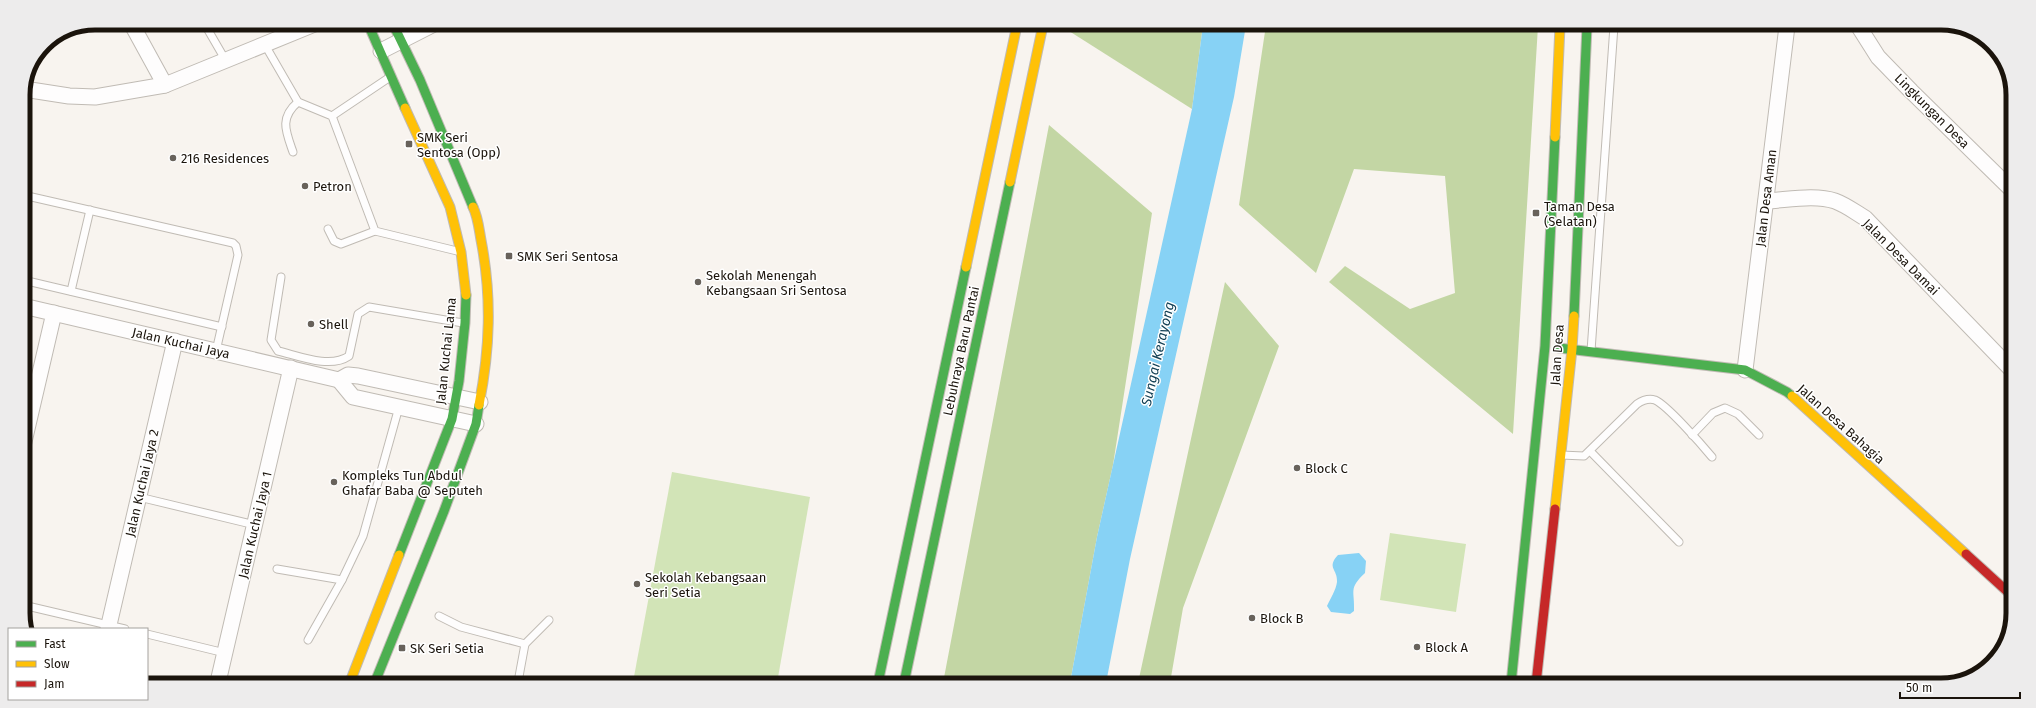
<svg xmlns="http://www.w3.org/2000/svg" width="2036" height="708" font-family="'Fira Sans',sans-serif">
<rect width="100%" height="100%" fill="#f8f4ef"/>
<g fill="#d2e4b7">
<path d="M 672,472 L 810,497 L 777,683 L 633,682 Z"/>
<path d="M 1390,533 L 1466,544 L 1456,612 L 1380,600 Z"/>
</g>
<g fill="#c3d6a4">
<path d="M 1071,25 L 1203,25 L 1192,109 L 1069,31 Z"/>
<path d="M 1266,25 L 1538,26 L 1513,434 L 1329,282 L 1345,266 L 1410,309 L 1455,293 L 1445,176 L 1354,169 L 1316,273 L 1239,205 Z"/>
<path d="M 1049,125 L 1152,213 L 1113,465 L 1097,537 L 1070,683 L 943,683 Z"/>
<path d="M 1225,282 L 1279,346 L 1183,608 L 1170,683 L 1138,683 Z"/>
</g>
<g fill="#87d2f5">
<path d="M 1203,25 L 1246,25 L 1234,97 L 1130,559 L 1106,683 L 1070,683 L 1097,537 L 1192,109 Z"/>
<path d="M 1359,553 L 1366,561 L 1365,573 C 1348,589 1355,590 1354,611 L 1350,614 L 1331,612 L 1327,606 C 1330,599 1336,590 1337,582 C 1338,569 1326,568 1338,555 Z"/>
</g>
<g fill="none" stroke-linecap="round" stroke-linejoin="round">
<defs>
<g id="lane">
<path d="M 204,23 L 226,61"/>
<path d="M 265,45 L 298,102 L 332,116 L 375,231 L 457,251"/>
<path d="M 332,116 L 390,77"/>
<path d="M 293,152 C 286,132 279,118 298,102"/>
<path d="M 23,195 L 233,243 L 236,246 L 238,255 L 216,351"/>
<path d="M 328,229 L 334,241 L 341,244 L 375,231"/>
<path d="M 281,277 L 271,340 L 278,351 C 299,356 330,369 349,356 L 358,314 L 369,307 L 463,323"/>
<path d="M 23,280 L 222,327"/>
<path d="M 71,291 L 90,210"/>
<path d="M 1591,351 L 1614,26"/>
<path d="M 1692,435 L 1713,413 L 1725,408 L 1738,414 L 1759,435"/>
<path d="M 1590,451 L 1679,542"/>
<path d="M 1561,455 L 1584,456 L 1637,404 C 1643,400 1648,398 1655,400 C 1667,405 1702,445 1712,457"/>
<path d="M 139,497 L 255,525"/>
<path d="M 277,569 L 342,580 L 363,536 L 399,407"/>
<path d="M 23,605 L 125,629"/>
<path d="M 439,616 L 461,627 L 525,644 L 549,620"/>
<path d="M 147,634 L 225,653"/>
<path d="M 308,640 L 342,580"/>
<path d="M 518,682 L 525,644"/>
</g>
<g id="street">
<path d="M 131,23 L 165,85"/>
<path d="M 1859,27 L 1878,57 L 1911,91 L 2012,190"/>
<path d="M 381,51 L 434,24"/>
<path d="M 24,89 L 69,96 L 95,97 L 165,85 L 317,23"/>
<path d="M 1766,201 C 1787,200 1815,194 1835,201 C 1846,205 1855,212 1865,218 L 2011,369"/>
<path d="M 23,306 L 339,380 L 348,375 L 358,376 L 480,402"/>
<path d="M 1745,370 L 1787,26"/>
<path d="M 339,380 L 353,397 L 476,424"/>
<path d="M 23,446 L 54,313"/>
<path d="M 108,629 L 175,341"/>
<path d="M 218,682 L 291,368"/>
</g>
<g id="fast">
<path d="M 368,24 L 405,108"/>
<path d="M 393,24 L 420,80 L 473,207"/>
<path d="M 1574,316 L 1587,26"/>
<path d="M 1559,348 L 1745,370 L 1787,392 L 1792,396"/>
<path d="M 399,555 L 452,419 L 459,381 L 465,323 L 466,295"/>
<path d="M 375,682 L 444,511 L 476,424 L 479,405"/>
<path d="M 878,683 L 966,267"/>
<path d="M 904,683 L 1010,182"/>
<path d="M 1511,684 L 1545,346 L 1555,137"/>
</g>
<g id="slow">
<path d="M 405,108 L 450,207 L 461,252 L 466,295"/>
<path d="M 1555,137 L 1560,26"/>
<path d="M 1010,182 L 1043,25"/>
<path d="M 473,207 C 478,217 479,229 481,240 C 492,297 490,349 479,405"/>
<path d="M 966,267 L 1017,25"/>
<path d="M 1792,396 L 1966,554"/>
<path d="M 1555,509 L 1572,349 L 1574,316"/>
<path d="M 350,682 L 399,555"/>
</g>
<g id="jam">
<path d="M 1966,554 L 2010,594"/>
<path d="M 1536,684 L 1555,509"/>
</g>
</defs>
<use href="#lane" stroke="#c0bbb4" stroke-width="9"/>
<use href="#street" stroke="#c0bbb4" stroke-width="17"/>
<use href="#fast" stroke="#c0bbb4" stroke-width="11"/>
<use href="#slow" stroke="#c0bbb4" stroke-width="11"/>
<use href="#jam" stroke="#c0bbb4" stroke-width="11"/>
<use href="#lane" stroke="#fefdfd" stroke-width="7"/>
<use href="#street" stroke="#fefdfd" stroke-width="15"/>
<use href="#fast" stroke="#4caf50" stroke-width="9"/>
<use href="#slow" stroke="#ffc107" stroke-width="9"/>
<use href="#jam" stroke="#c62828" stroke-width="9"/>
</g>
<g fill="#68625b" stroke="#fff" stroke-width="1.5">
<rect x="405" y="140" width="8" height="8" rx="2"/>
<circle cx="173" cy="158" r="4"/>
<circle cx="305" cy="186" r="4"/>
<rect x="1532" y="209" width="8" height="8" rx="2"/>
<rect x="505" y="252" width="8" height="8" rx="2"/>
<circle cx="698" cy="282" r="4"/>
<circle cx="311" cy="324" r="4"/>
<circle cx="1297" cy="468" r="4"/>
<circle cx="334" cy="482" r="4"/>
<circle cx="637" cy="584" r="4"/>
<circle cx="1252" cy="618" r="4"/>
<circle cx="1417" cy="647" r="4"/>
<rect x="398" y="644" width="8" height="8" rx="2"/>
</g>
<g text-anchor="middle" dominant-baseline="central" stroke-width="3" stroke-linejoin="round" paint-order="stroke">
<g font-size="13" fill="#1b140c" stroke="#fff">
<text transform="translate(1932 111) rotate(45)">Lingkungan Desa</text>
<text transform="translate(1766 198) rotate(-83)">Jalan Desa Aman</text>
<text transform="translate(1901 257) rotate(45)">Jalan Desa Damai</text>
<text transform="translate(181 343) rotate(13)">Jalan Kuchai Jaya</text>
<text transform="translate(446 351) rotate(-84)">Jalan Kuchai Lama</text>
<text transform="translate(961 351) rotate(-78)">Lebuhraya Baru Pantai</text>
<text transform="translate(1557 355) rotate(-86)">Jalan Desa</text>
<text transform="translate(1841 424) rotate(42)">Jalan Desa Bahagia</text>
<text transform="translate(142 483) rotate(-77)">Jalan Kuchai Jaya 2</text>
<text transform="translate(255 525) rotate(-77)">Jalan Kuchai Jaya 1</text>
</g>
<g font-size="13" fill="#1b140c" stroke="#fff" text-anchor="start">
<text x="417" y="137">SMK Seri<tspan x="417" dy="15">Sentosa (Opp)</tspan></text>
<text x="181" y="158">216 Residences</text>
<text x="313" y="186">Petron</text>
<text x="1544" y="206">Taman Desa<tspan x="1544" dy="15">(Selatan)</tspan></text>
<text x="517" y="256">SMK Seri Sentosa</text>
<text x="706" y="275">Sekolah Menengah<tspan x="706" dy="15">Kebangsaan Sri Sentosa</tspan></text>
<text x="319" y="324">Shell</text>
<text x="1305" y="468">Block C</text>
<text x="342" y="475">Kompleks Tun Abdul<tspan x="342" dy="15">Ghafar Baba @ Seputeh</tspan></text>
<text x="645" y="577">Sekolah Kebangsaan<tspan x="645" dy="15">Seri Setia</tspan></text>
<text x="1260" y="618">Block B</text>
<text x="1425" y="647">Block A</text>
<text x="410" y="648">SK Seri Setia</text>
</g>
<g font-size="14" font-style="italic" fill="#124055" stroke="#fff">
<text transform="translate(1158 354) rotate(-77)">Sungai Kerayong</text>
</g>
</g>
<path d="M0 0H2036V708H0ZM95 30H1941A65 65 0 0 1 2006 95V613A65 65 0 0 1 1941 678H95A65 65 0 0 1 30 613V95A65 65 0 0 1 95 30Z" fill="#edecec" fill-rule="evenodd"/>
<path fill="none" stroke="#1b140c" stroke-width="5" d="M95 30H1941A65 65 0 0 1 2006 95V613A65 65 0 0 1 1941 678H95A65 65 0 0 1 30 613V95A65 65 0 0 1 95 30Z"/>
<rect x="8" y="628" width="140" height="72" fill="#ffffff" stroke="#a4a19e"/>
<rect x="16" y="641" width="20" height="6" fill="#4caf50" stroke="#a4a19e"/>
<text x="44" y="648" font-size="12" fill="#1b140c">Fast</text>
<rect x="16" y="661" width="20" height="6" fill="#ffc107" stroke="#a4a19e"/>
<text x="44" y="668" font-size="12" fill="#1b140c">Slow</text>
<rect x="16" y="681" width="20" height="6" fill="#c62828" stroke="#a4a19e"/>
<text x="44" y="688" font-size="12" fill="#1b140c">Jam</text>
<path d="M1900 692v6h120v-6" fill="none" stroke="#1b140c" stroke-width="2"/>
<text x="1906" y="692" font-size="12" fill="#1b140c" stroke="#ffffff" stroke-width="3" paint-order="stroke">50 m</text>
</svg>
